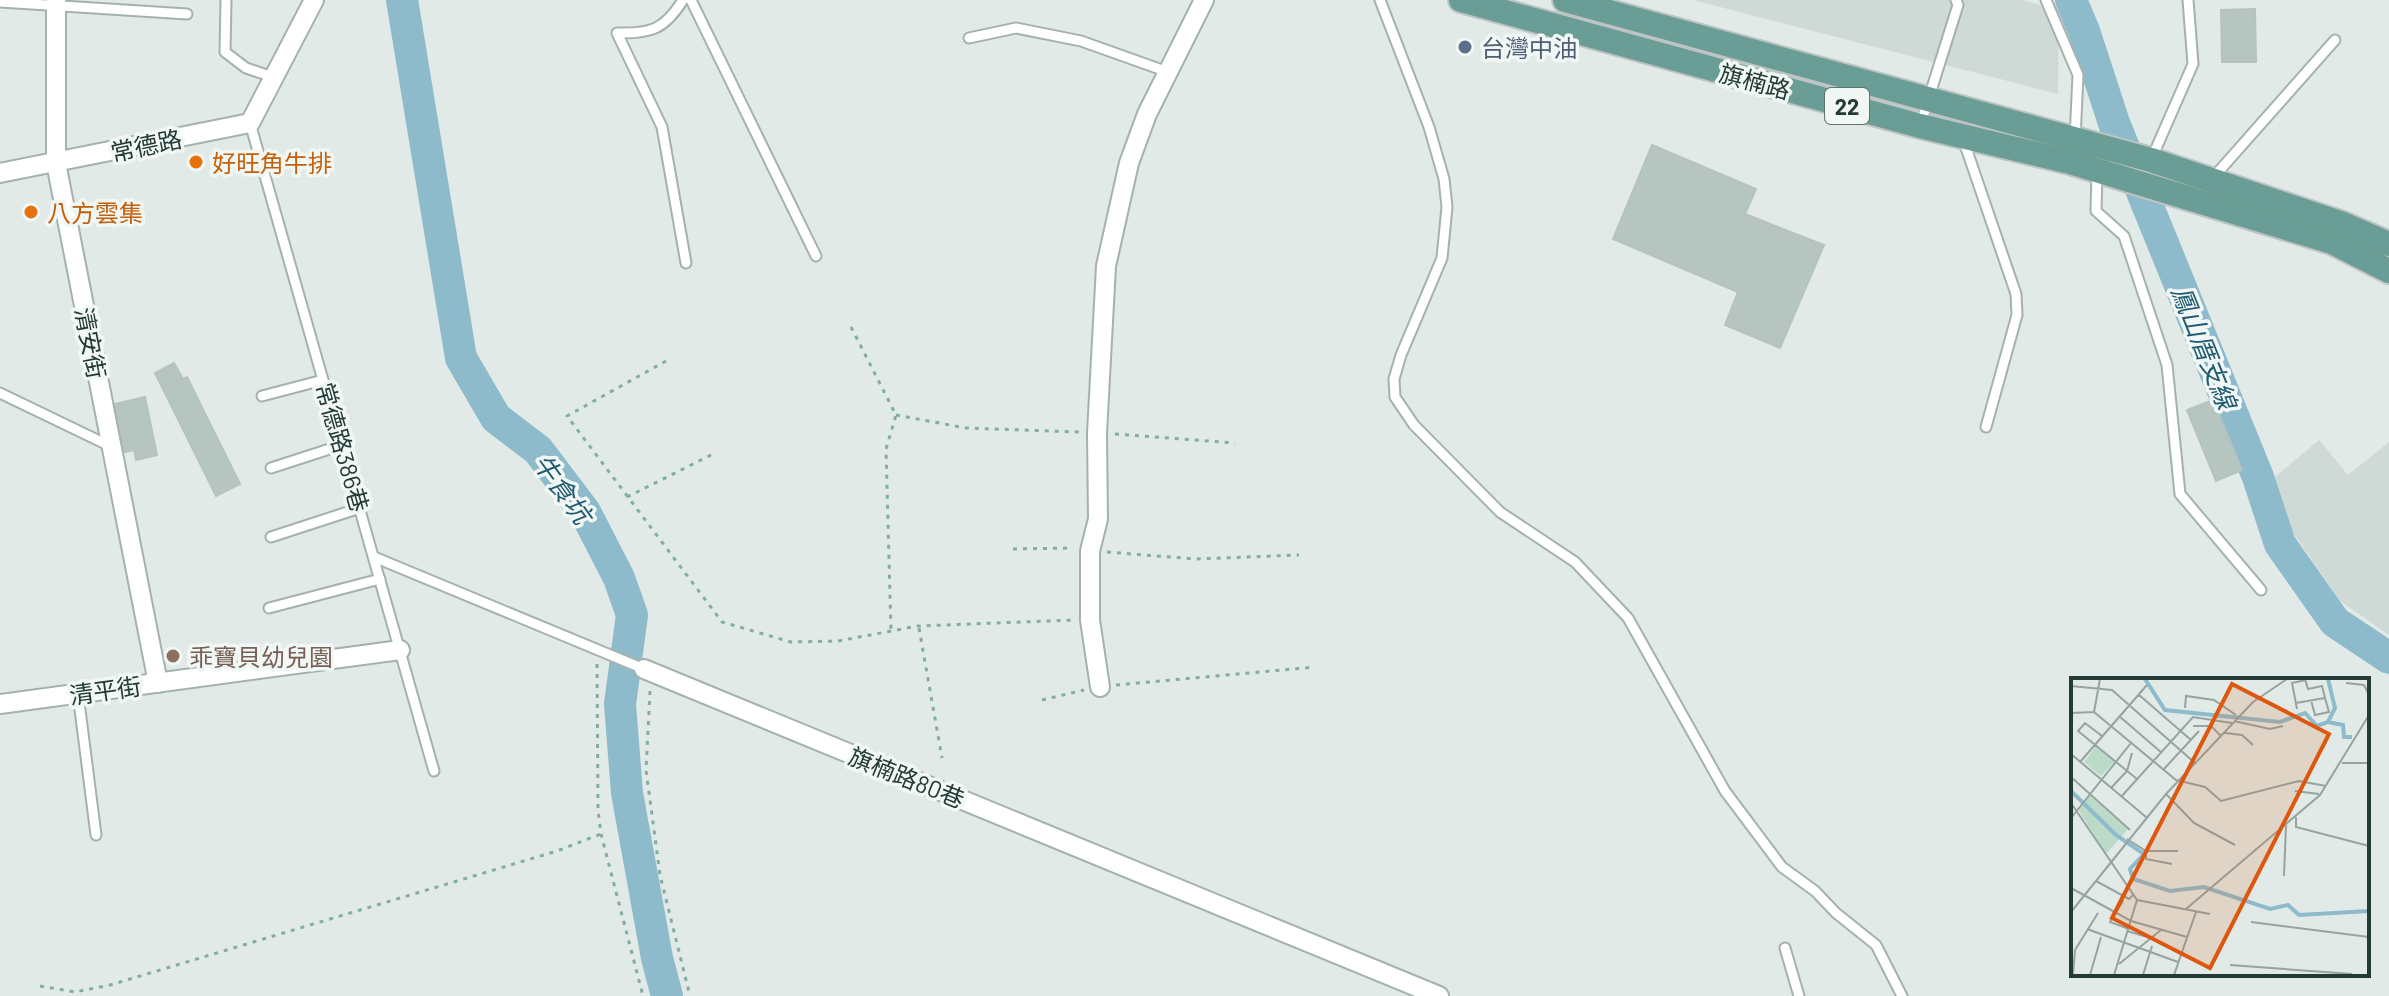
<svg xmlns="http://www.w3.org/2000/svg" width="2389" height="996" font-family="Barlow,'Noto Sans TC',sans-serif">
<rect width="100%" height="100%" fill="#e1eae7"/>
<g fill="#cfdad6">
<path d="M 1693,0 L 2023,0 L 2059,11 L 2058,94 Z"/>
<path d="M 2319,440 L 2348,475 L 2389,442 L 2389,635 L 2340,601 L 2292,531 L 2275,477 Z"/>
</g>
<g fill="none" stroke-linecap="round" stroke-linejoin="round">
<g stroke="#8dbbcc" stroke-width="32">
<path d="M 402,0 L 461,358 L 496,418 L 538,450 L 585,512 L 619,578 L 632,615 L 620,704 L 627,793 L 657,958 L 667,996"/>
<path d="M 2071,0 L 2084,31 L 2114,123 L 2258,477 L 2280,544 L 2335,622 L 2389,658"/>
</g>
</g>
<g fill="#b7c5c1" stroke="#b4c3bf" stroke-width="2">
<path d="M 2255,9 L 2256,62 L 2222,62 L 2221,10 Z"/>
<path d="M 1652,145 L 1756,189 L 1745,214 L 1824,245 L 1780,348 L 1725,325 L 1738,292 L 1613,239 Z"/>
<path d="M 174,363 L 183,379 L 187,377 L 240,484 L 216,496 L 155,373 Z"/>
<path d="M 145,397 L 157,455 L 136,460 L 134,450 L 125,452 L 115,404 Z"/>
<path d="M 2213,400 L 2242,470 L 2216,481 L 2187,410 Z"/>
</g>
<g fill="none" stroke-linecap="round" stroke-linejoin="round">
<defs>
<g id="service">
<path d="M 226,0 L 225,52 L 246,68 L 273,77"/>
<path d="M 683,0 C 665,29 651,34 617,33 L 662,127 L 686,263"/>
<path d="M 691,0 L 816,256"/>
<path d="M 1380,0 L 1429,127 L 1444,179 L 1447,207 L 1442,258 L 1401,355 L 1394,379 L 1395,397 L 1414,425 L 1500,512 L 1575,562 L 1628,618 L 1725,791 L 1782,867 L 1815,891 L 1836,913 L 1876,945 L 1902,996"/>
<path d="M 2046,0 L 2078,75 L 2075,139"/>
<path d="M 0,2 L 187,14"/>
<path d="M 969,38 L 1016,28 L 1081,41 L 1168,72"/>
<path d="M 250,123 L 434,771"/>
<path d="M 1920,126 L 1958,5 L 1956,0"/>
<path d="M 1963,139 L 2016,294 L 2017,315 L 1986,427"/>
<path d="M 2151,160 L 2193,64 L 2188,0"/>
<path d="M 2097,172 L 2096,211 L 2124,236 L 2167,365 L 2180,494 L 2261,590"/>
<path d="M 2212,179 L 2335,40"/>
<path d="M 0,393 L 112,447"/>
<path d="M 262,396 L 323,380"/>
<path d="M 271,468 L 342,445"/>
<path d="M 271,537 L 360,508"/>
<path d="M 374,557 L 644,669"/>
<path d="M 269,608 L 380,579"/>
<path d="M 78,694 L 96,835"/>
<path d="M 1785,948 L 1799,996"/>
</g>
<g id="minor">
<path d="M 56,0 L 56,163 L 158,683"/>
<path d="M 0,173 L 250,123 L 314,0"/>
<path d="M 644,669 L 1439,996"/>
<path d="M 1100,687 L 1090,620 L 1090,551 L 1098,519 L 1097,433 L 1106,266 L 1129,163 L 1147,114 L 1204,0"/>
<path d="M 0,704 L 400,650"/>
</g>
<g id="primary">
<path d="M 1461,0 L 1920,126 L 2070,162 L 2332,242 L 2389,271"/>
<path d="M 1565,0 L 2151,160 L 2343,224 L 2389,244"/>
</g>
</defs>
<use href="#service" stroke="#a4b2ae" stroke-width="13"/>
<use href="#minor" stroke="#a4b2ae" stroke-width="22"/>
<use href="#primary" stroke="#bdc4c3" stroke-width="28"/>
<g stroke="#84aca4" stroke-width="3" stroke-dasharray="4 6" stroke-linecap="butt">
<path d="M 851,327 L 896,415 L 886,449 L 891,632"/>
<path d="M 666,361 L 567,416 L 722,622 L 791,642 L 838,641 L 918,626 L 1074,620"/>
<path d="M 896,415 L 966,428 L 1079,432"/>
<path d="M 1115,434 L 1235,443"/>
<path d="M 627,497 L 713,454"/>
<path d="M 1013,549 L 1071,548"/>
<path d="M 1107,552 L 1195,559 L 1299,555"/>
<path d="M 919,628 L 942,758"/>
<path d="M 597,664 L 598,810 L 601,834 L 643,996"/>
<path d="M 1116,685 L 1315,667"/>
<path d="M 650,691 L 646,770 L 660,875 L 690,996"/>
<path d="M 1042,700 L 1084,690"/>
<path d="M 40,986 L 75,992 L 110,985 L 557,851 L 601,834"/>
</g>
<use href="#service" stroke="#fff" stroke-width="9"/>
<use href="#minor" stroke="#fff" stroke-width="18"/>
<use href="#primary" stroke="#699d95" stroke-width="24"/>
</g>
<circle fill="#5c6f8a" stroke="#f1f7f5" stroke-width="3" cx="1465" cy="47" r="8"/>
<g fill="#e8710a" stroke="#f1f7f5" stroke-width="3">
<circle cx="196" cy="162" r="8"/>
<circle cx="31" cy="212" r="8"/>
</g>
<circle fill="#8d6e63" stroke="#f1f7f5" stroke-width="3" cx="173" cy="656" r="8"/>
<g text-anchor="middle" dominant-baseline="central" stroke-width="7" stroke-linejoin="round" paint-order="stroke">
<rect fill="#f1f7f5" stroke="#61736f" stroke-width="2" x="1825" y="88" width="44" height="36" rx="6"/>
<g font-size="22" font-weight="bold" fill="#233a36">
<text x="1847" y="106">22</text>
</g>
<g font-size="24" fill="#4e5e75" stroke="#f1f7f5" text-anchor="start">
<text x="1481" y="47">台灣中油</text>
</g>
<g font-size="24" fill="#233a36" stroke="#f1f7f5">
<text transform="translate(1755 81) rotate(15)">旗楠路</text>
<text transform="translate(146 145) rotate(-12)">常德路</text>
<text transform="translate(91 343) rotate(79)">清安街</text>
<text transform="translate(343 447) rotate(74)">常德路386巷</text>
<text transform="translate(105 690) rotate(-8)">清平街</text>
<text transform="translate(907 777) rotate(22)">旗楠路80巷</text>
</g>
<g font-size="24" fill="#c56008" stroke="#f1f7f5" text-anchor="start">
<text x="212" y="162">好旺角牛排</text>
<text x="47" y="212">八方雲集</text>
</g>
<g font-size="24" fill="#785e54" stroke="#f1f7f5" text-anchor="start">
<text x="189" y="656">乖寶貝幼兒園</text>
</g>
<g font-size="26" font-style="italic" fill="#225b71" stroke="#f1f7f5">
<text transform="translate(2205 347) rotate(68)">鳳山厝支線</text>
<text transform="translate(563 488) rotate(54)">牛食坑</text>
</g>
</g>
<g transform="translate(2071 678)">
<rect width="298" height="298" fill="#e1eae7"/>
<path d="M 25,68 L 44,83 L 30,98 L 13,84 ZM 18,117 L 57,151 L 35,176 L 7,131 Z" fill="#bbdac7"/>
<path fill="none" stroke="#8dbbcc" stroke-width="4" d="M 74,1 L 94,32 L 209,44 L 234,35 L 246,48 L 257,44 L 264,30 L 257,1M 257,44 L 272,47 L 273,59 L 281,59M 0,113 L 45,157 L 73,176 L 59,191 L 62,201 L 99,213 L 133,209 L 199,231 L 217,227 L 228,237 L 298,233"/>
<path fill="none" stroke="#95a4a0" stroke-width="2" d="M 275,5 L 293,7 L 298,17M 0,8 L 41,12 L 124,85M 67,16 L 120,62M 240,22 L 244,37 L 258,34 L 254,20M 225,25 L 254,20 L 251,8 L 237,11 L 234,1M 114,30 L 115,18 L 143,22 L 165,37M 226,31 L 221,5 L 235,2M 23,34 L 29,1M 0,35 L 23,34 L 105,102 L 134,109 L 150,123 L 228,103 L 255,108M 48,38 L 91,75M 163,43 L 199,51 L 212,48M 122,48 L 140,48 L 150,58M 154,55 L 171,57 L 182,67M 31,58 L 14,45 L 7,53 L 66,101M 0,76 L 75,139M 9,84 L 76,7M 271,85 L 298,85M 93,91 L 128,53M 0,99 L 59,152M 40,110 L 56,93 L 61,75M 224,113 L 248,116M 95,116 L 123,145 L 164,167M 50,119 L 122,39 L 161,45M 0,125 L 66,222 L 43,297M 225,139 L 225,149 L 298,168M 0,140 L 60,65M 56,161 L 75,173 L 107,173M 75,173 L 75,181 L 101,186M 213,198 L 215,147M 25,203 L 58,221 L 62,217M 0,210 L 60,243 L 116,259M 66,222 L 139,236M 52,223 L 39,244 L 58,251M 115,231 L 249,117 L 298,37M 0,234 L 95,116 L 182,24 L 216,1M 180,244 L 298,259M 16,251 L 107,284M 56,253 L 80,260M 48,286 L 90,252M 159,287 L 281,296M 2,297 L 4,272 L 27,235M 19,297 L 30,259M 72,297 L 81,268M 103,297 L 125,234"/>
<path fill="#de570e" fill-opacity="0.15" stroke="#de570e" stroke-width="4" d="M 161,6 L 258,56 L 139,290 L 41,240 Z"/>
<rect width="298" height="298" fill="none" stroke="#233a36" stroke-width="4"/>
</g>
</svg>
